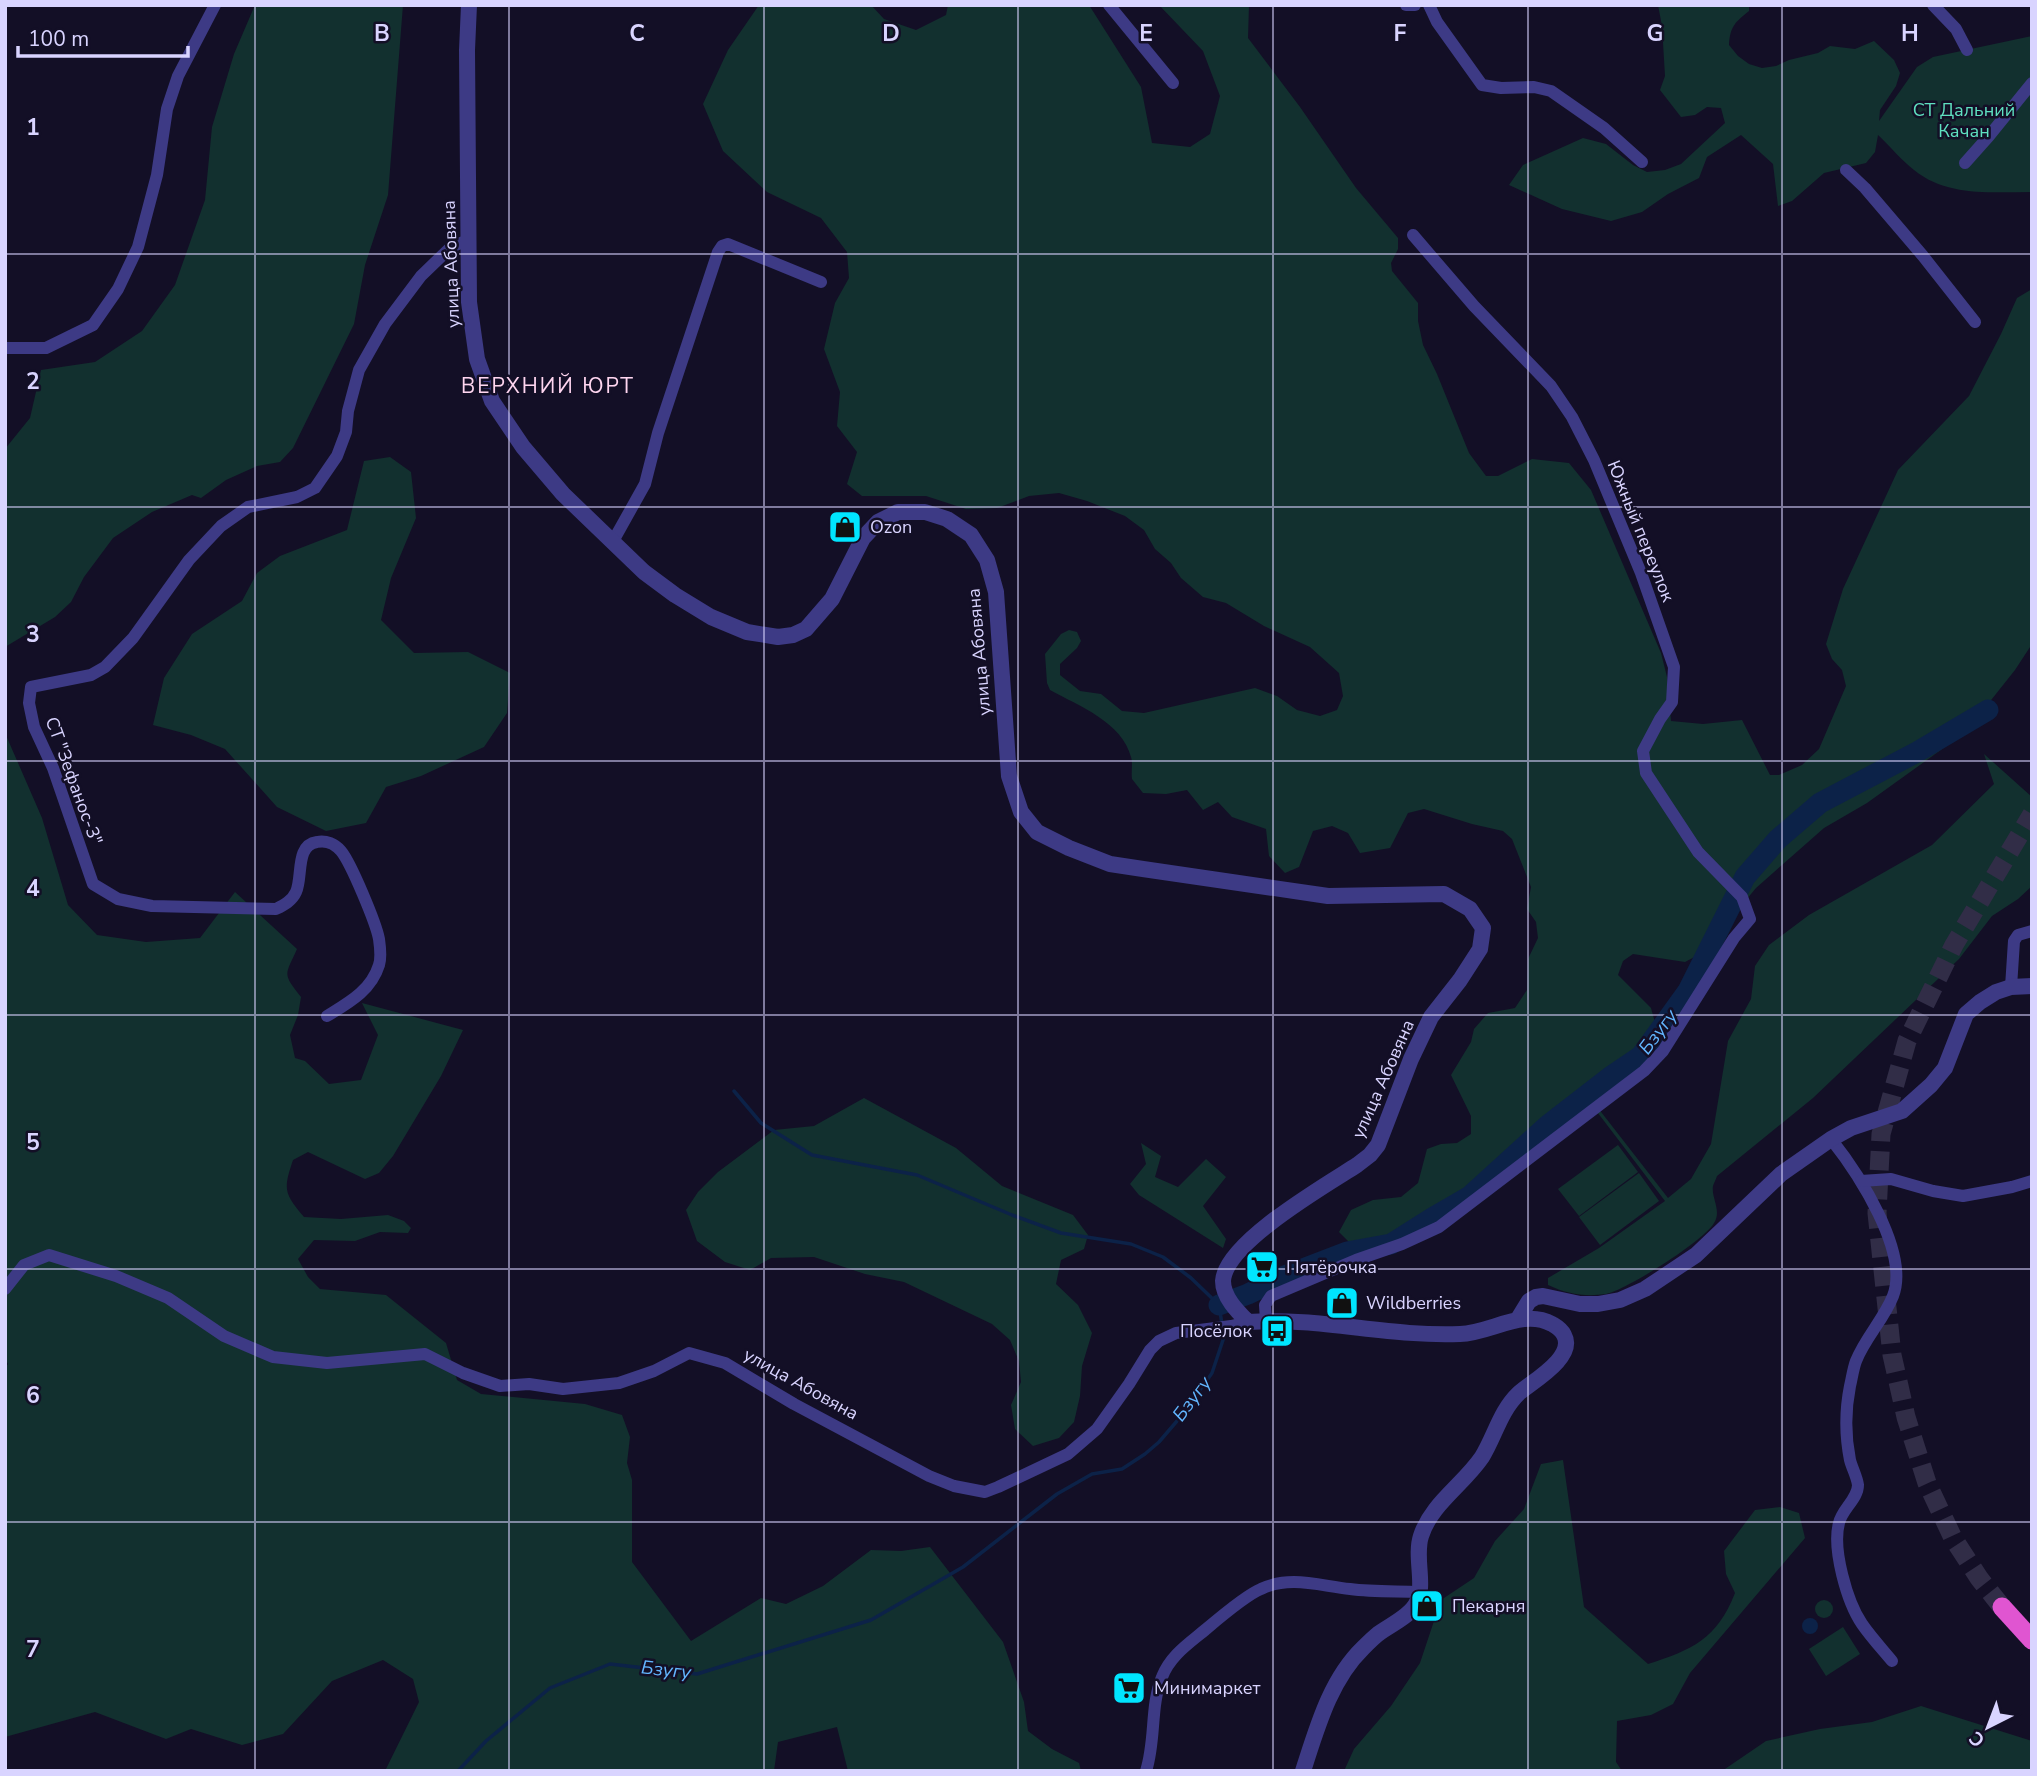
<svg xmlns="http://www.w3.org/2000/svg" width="2037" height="1776" font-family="'Nunito Sans',sans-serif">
<rect width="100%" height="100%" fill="#130f26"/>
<g fill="#12302f">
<path d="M 255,5 L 403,5 L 388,195 L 365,265 L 354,324 L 293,448 L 280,462 L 257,466 L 226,480 L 201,498 L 192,495 L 152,512 L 113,538 L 84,577 L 71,602 L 55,617 L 5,647 L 5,449 L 30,418 L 41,370 L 95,362 L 142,331 L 175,285 L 205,200 L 212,127 L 234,54 Z"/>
<path d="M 759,5 L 871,5 L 884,19 L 916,30 L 946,15 L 948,5 L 1089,5 L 1141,87 L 1152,143 L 1190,147 L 1210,134 L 1220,96 L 1203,51 L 1159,5 L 1249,5 L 1248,38 L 1300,107 L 1356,188 L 1398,238 L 1398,249 L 1391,263 L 1392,271 L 1418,303 L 1418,321 L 1423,345 L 1437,374 L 1469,453 L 1486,476 L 1498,476 L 1532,459 L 1569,463 L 1591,490 L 1661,653 L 1667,677 L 1671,721 L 1703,724 L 1742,720 L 1770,775 L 1779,775 L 1802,765 L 1819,749 L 1846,686 L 1842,670 L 1832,659 L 1826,644 L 1843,589 L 1898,470 L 1969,396 L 2001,334 L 2017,298 L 2032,289 L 2032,644 L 2015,670 L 1980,714 L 1945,747 L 1867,803 L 1824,828 L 1756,888 L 1702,953 L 1685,962 L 1633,954 L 1623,961 L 1618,975 L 1651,1008 L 1656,1026 L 1644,1049 L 1591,1099 L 1668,1198 L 1691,1179 L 1711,1144 L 1728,1041 L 1751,999 L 1755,966 L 1769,945 L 1809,915 L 1932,845 L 1994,784 L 1984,754 L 2032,797 L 2032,886 L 2018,899 L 1992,916 L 1959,959 L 1813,1098 L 1717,1176 C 1716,1179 1714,1183 1713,1186 C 1711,1198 1722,1211 1714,1223 C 1704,1241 1626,1290 1606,1294 C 1585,1297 1567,1294 1548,1285 L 1548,1278 L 1599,1248 L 1665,1201 L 1588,1100 L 1524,1152 L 1493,1182 L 1445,1219 L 1399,1243 L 1360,1253 L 1339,1232 L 1351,1210 L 1373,1200 L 1401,1197 L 1418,1183 L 1427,1149 L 1441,1144 L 1457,1143 L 1471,1134 L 1471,1116 L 1451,1075 L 1471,1042 L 1474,1029 L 1488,1013 L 1515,1008 L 1527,990 L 1528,959 L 1538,938 L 1536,922 L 1527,909 L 1531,887 L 1512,839 L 1503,831 L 1472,824 L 1424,809 L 1408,813 L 1390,848 L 1360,853 L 1348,833 L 1332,826 L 1313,831 L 1299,867 L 1285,873 L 1269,856 L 1266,829 L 1232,817 L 1218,802 L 1203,810 L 1187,790 L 1166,794 L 1143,793 L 1132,779 C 1131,772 1133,763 1131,757 C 1122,722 1079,706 1050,690 L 1047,683 L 1045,654 L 1061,634 L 1069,630 L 1077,632 L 1081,641 L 1077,648 L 1060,664 L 1060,675 L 1080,691 L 1101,694 L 1122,711 L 1144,713 L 1255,688 L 1277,696 L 1297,710 L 1320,716 L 1337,710 L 1343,696 L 1339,673 L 1310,647 L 1264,626 L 1226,603 L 1203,597 L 1181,578 L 1171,563 L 1155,549 L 1144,530 L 1125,516 L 1087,501 L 1059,493 L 1029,496 L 997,508 L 966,509 L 926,496 L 862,496 L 847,484 L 857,452 L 837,426 L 840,392 L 824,349 L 835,303 L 849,278 L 847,252 L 821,218 L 767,192 L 723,151 L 703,104 L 728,50 Z"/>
<path d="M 1658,5 L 1749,5 L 1749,11 C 1735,22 1730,27 1729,45 L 1738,56 L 1749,64 L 1762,68 L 1776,66 L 1789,60 L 1818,53 L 1830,46 L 1855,49 L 1874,41 L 1894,60 L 1900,73 L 1896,86 L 1880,110 L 1879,121 L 1917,67 L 1933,57 L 2032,36 L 2032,192 C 1992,192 1947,197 1914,170 C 1901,160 1890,146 1878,135 L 1875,152 L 1866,163 L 1824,173 L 1792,201 L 1778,206 L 1773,164 L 1741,135 L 1707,157 L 1699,178 L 1668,194 L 1642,212 L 1611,221 L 1562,209 L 1509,185 L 1523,165 L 1583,138 L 1606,144 L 1633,165 L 1647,172 L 1665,170 L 1681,164 L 1725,123 L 1721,108 L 1707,107 L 1695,115 L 1681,117 L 1660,90 L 1665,76 L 1662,26 Z"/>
<path d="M 390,457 L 411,472 L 416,518 L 391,578 L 381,620 L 414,653 L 468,652 L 510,673 L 507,713 L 484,747 L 421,776 L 386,787 L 366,823 L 326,831 L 277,807 L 225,749 L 191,735 L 153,725 L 164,678 L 192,634 L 242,601 L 257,573 L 280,556 L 347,530 L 364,461 Z"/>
<path d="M 5,733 L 42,818 L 68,905 L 97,935 L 146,942 L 200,938 L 235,892 L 297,949 C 285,976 282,973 301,997 L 298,1015 L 290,1035 L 295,1058 L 305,1061 L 329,1084 L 361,1080 L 378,1035 L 362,1003 L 463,1030 L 441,1076 L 393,1156 L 379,1173 L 365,1179 L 308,1152 L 293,1160 C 283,1190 284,1193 304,1217 L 341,1219 L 388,1215 L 404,1221 L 411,1228 L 408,1233 L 380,1232 L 355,1241 L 314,1240 L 298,1259 L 308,1277 L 320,1289 L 386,1295 L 446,1343 L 457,1380 L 481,1394 L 585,1404 L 622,1415 L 630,1437 L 627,1463 L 632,1480 L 632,1562 L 691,1641 L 761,1598 L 786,1604 L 823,1586 L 871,1550 L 901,1551 L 930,1547 L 1003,1642 L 1024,1702 L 1028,1731 L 1052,1749 L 1079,1763 L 1081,1771 L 848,1771 L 837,1727 L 778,1742 L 774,1771 L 385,1771 L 419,1702 L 413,1679 L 383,1660 L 332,1681 L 283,1734 L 242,1745 L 191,1729 L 166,1739 L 95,1712 L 5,1737 L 5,1368 L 8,1364 L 5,1359 Z"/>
<path d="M 864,1098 L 956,1148 L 1002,1186 L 1073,1215 L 1088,1235 L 1084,1249 L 1061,1260 L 1056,1284 L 1078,1305 L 1092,1333 L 1082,1366 L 1080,1396 L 1074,1422 L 1059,1438 L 1033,1446 L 1015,1429 L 1011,1405 L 1021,1382 L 1019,1361 L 1010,1340 L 992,1324 L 904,1282 L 865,1274 L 814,1257 L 771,1258 L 750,1270 L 725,1262 L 697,1241 L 686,1210 L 698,1192 L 718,1172 L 774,1130 L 814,1126 Z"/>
<path d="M 1141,1143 L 1161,1156 L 1155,1177 L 1178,1187 L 1206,1159 L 1226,1177 L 1203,1206 L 1226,1239 L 1223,1248 L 1139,1195 L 1130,1184 L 1146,1164 Z"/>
<path d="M 1618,1145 L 1638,1172 L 1579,1216 L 1558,1189 Z"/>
<path d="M 1639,1173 L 1659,1201 L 1600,1245 L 1579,1217 Z"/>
<path d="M 1563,1460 L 1584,1607 L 1648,1664 C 1692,1650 1717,1639 1735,1593 L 1726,1574 L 1724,1551 L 1755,1510 L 1780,1507 L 1799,1513 L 1805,1538 L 1690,1673 L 1673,1704 L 1651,1715 L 1617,1721 L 1616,1762 L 1622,1771 L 1344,1771 L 1354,1749 L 1391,1706 L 1420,1663 L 1441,1600 L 1474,1578 L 1495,1541 L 1524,1509 L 1541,1464 Z"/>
<circle cx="1824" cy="1609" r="9"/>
<path d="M 1843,1627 L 1860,1654 L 1826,1676 L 1809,1649 Z"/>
<path d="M 1921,1706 L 2032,1741 L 2032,1771 L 1722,1771 L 1766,1741 L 1820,1729 L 1872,1722 Z"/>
</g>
<circle fill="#0c2248" cx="1810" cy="1626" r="8"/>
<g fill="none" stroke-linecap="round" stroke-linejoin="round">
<path stroke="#0c2248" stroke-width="3.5" d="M 458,1771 L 486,1741 L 550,1688 L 610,1664 L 697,1674 L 871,1620 L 963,1567 L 1057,1494 L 1092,1474 L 1122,1469 L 1145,1454 L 1159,1442 L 1183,1414 L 1212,1373 L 1224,1337 L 1219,1305 L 1191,1278 L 1163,1257 L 1131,1244 L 1061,1233 L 1012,1215 L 917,1175 L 812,1155 L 761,1123 L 734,1091"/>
<path stroke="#0c2248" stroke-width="21" d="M 1219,1305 L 1248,1294 L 1287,1275 L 1347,1252 L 1391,1244 L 1432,1218 L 1470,1196 L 1548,1125 L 1610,1077 L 1641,1056 L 1688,991 L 1745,877 L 1778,839 L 1820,803 L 1917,752 L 1988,710"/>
<path stroke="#312d47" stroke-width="19" stroke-dasharray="19 10" stroke-linecap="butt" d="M 2002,1607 L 1979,1578 L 1953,1538 L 1927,1483 L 1906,1417 L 1892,1355 L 1877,1213 L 1881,1134 L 1907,1041 L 1954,945 L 2032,814"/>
<g stroke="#3d3a85" stroke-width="12">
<path d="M 1109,5 L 1173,83"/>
<path d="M 1406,5 L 1415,5"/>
<path d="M 1429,5 L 1437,22 L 1482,85 L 1501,88 L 1534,87 L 1551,91 L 1604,128 L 1642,162"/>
<path d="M 1933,5 L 1956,29 L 1967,50"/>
<path d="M 1965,163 L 1989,136 L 2032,83"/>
<path d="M 1846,170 L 1865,188 L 1923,256 L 1975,322"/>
<path d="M 5,348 L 46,348 L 93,325 L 118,289 L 138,247 L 157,175 L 167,109 L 178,76 L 215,5"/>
<path d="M 612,543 L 645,484 L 658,433 L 718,252 L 722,246 L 728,244 L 821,282"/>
<path d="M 2011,987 L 2014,941 L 2018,935 L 2032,931"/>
<path d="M 327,1016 C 348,1003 371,991 379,965 C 381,959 380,946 379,939 C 376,923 351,863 341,851 C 335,844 326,840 317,842 C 295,845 303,877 296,892 C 292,901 284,905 276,909 L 152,906 L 118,899 L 93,884 L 53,768 L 34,727 L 29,703 L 31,687 L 91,675 L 105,667 L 133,638 L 189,560 L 221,526 L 248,507 L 297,497 L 315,488 L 337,456 L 346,432 L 348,411 L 359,370 L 385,324 L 421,276 L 451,247 L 468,240"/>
<path d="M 1831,1139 C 1858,1173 1910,1252 1893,1296 C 1884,1319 1865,1338 1856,1361 C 1853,1369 1852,1378 1850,1386 C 1845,1411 1845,1435 1850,1460 C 1852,1468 1857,1477 1858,1485 C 1858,1499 1842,1509 1839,1523 C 1832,1549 1847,1602 1862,1624 C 1871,1637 1882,1649 1892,1661"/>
<path d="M 1861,1181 L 1891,1179 L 1933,1191 L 1963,1196 L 2012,1187 L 2032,1181"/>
<path d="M 5,1289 L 24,1265 L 49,1255 L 116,1276 L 168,1298 L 224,1336 L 273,1357 L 327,1363 L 425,1354 L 463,1373 L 500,1386 L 529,1384 L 563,1389 L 619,1383 L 654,1371 L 689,1353 L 725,1363 L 794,1404 L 929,1476 L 954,1486 L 985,1492 L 998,1487 L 1068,1454 L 1097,1429 L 1129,1384 L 1150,1350 L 1159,1341 L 1176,1333 L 1231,1326 L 1248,1322"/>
<path d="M 1266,1320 L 1265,1305 L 1271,1296 L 1356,1260 L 1402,1244 L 1439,1227 L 1644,1071 L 1663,1051 L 1734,938 L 1750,919 L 1742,897 L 1698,852 L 1646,773 L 1643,751 L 1660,719 L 1672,702 L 1674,667 L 1641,573 L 1594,460 L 1572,417 L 1551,386 L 1474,306 L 1413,235"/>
<path d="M 1146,1771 C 1156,1740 1150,1706 1162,1677 C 1170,1656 1188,1644 1205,1630 C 1218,1619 1246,1595 1261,1589 C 1290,1575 1320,1586 1350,1589 C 1373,1592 1396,1591 1419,1592"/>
</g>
<g stroke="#3d3a85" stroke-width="16">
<path d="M 469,5 L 467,50 L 469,302 L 477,359 L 492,401 L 523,447 L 563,494 L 644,572 L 675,595 L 711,617 L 747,632 L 778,637 L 793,635 L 806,629 L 832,599 L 863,538 L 878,522 L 898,512 L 925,512 L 947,519 L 971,535 L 987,560 L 996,592 L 1009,776 L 1021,812 L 1037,832 L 1069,848 L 1110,864 L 1143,869 L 1328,896 L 1444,894 L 1470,909 L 1483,928 L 1480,949 L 1460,980 L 1431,1017 L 1411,1059 L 1378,1145 L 1370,1155 L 1357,1165 C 1326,1185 1225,1243 1223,1281 C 1223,1297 1237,1311 1248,1322 C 1319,1317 1389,1337 1460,1334 C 1491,1333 1523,1308 1552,1324 C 1557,1327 1561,1329 1564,1335 C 1576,1357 1533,1381 1519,1393 C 1500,1411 1495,1436 1482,1457 C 1463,1485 1431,1504 1421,1536 C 1414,1557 1426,1585 1416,1604 C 1409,1617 1390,1625 1378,1634 C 1373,1638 1368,1643 1363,1648 C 1330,1680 1317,1728 1303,1771"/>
<path d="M 1518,1319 L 1529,1301 L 1536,1297 L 1543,1296 L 1580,1304 L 1598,1304 L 1620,1300 L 1645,1289 L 1696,1255 L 1781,1174 L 1831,1139 L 1851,1128 L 1902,1111 L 1931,1085 L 1945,1068 L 1966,1014 L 1980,1002 L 1996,992 L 2011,987 L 2032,986"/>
</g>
<path stroke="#e055d1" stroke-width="19" d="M 2002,1607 L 2032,1640"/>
</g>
<path fill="none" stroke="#d9d4ff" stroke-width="2" stroke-opacity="0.55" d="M 255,5 L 255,1771M 509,5 L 509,1771M 764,5 L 764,1771M 1018,5 L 1018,1771M 1273,5 L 1273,1771M 1528,5 L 1528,1771M 1782,5 L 1782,1771M 5,254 L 2032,254M 5,507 L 2032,507M 5,761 L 2032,761M 5,1015 L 2032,1015M 5,1269 L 2032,1269M 5,1522 L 2032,1522"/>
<defs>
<symbol id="shop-square" viewBox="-11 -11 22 22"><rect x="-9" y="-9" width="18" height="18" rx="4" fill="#00e5ff" stroke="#130f26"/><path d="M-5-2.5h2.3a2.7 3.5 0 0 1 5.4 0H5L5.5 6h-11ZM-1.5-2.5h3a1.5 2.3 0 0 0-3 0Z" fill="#111"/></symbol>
<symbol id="supermarket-square" viewBox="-11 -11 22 22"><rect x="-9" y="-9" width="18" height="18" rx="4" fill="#00e5ff" stroke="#130f26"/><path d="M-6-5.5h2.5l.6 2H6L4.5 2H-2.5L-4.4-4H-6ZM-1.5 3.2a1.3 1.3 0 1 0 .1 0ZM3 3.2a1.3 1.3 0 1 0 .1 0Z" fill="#111"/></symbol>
<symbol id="bus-square" viewBox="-11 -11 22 22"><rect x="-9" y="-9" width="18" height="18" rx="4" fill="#00e5ff" stroke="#130f26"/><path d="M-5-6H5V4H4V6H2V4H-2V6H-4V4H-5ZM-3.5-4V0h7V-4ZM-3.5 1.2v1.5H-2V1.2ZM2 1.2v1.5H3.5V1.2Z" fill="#111"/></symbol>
</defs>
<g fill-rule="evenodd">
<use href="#shop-square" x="826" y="508" width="38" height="38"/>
<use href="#supermarket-square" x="1243" y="1248" width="38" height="38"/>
<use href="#shop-square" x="1323" y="1284" width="38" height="38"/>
<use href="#bus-square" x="1258" y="1312" width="38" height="38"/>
<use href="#shop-square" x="1408" y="1587" width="38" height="38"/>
<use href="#supermarket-square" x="1110" y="1669" width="38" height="38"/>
</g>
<g text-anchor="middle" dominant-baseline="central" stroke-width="5" stroke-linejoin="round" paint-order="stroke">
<g font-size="18" fill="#5fe0c0" stroke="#130f26">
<text x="1964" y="110">СТ Дальний<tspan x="1964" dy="21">Качан</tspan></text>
</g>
<g font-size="18" fill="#d9d4ff" stroke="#130f26">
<text transform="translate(451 264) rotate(-92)">улица Абовяна</text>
<text transform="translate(1641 531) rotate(68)">Южный переулок</text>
<text transform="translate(979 652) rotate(-95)">улица Абовяна</text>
<text transform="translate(74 781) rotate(70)">СТ "Зефанос-3"</text>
<text transform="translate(1383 1079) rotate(-66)">улица Абовяна</text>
<text transform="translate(801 1384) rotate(29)">улица Абовяна</text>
</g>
<g font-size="18" fill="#d9d4ff" stroke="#130f26" text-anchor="start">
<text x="870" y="527">Ozon</text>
<text x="1286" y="1267">Пятёрочка</text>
<text x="1366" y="1303">Wildberries</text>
<text x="1252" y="1331" text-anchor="end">Посёлок</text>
<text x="1452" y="1606">Пекарня</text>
<text x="1154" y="1688">Минимаркет</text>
</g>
<g font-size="19" font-style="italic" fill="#62b6ff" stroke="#130f26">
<text transform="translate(1658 1032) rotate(-53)">Бзугу</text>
<text transform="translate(1192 1399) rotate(-53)">Бзугу</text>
<text transform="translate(666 1670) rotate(6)">Бзугу</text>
</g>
<g font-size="21" letter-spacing="2" fill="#ffd6f0" stroke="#130f26">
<text x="548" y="386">ВЕРХНИЙ ЮРТ</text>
</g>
</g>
<g font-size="23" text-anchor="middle" font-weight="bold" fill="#d9d4ff" stroke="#130f26" stroke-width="5" stroke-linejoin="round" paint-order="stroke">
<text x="382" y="41">B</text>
<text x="637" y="41">C</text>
<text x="891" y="41">D</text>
<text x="1146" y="41">E</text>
<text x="1400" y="41">F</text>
<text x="1655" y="41">G</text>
<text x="1910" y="41">H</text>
<text x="33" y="135">1</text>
<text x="33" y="389">2</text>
<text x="33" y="642">3</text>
<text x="33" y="896">4</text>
<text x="33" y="1150">5</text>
<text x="33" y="1403">6</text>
<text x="33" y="1657">7</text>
</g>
<rect width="2037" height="1776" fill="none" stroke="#d9d4ff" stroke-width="14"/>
<g transform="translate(1988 1727) rotate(222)" stroke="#130f26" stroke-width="5" paint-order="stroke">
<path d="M0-5L12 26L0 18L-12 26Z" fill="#d9d4ff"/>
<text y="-10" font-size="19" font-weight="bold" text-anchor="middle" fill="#d9d4ff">С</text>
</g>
<path d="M18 46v10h170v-10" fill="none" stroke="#d9d4ff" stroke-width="3.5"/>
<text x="28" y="46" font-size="21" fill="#d9d4ff" stroke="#130f26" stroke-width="5" paint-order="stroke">100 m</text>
</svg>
